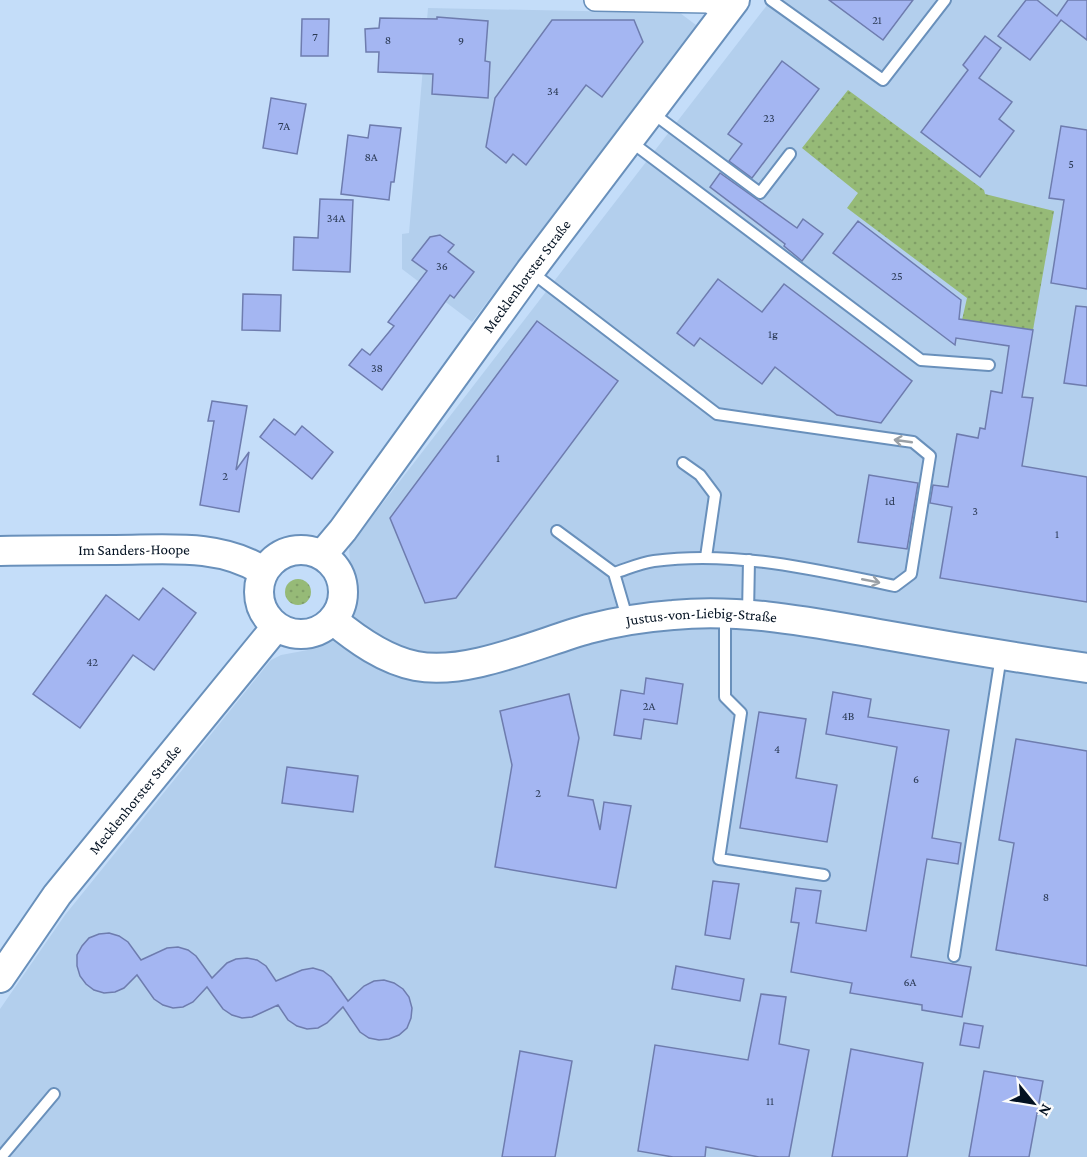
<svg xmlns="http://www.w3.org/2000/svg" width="1087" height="1157" font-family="'Crimson Pro',serif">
<defs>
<pattern id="grass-dots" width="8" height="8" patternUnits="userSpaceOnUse" patternTransform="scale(1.5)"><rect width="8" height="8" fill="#96ba77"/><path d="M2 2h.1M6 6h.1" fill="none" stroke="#809f67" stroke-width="1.8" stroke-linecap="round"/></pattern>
</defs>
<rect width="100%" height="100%" fill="#c4ddf9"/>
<g fill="#b3cfed">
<path d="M 771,0 L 1087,0 L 1087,1157 L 0,1157 L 0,1009 L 65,915 L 271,660 L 281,655 L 308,650 L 325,644 L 343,629 L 353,604 L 349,547 Z"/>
<path d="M 428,8 L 680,13 L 696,25 L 472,322 L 402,269 L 402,234 L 409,233 Z"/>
</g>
<g fill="url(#grass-dots)">
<path d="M 848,90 L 984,190 L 985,194 L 1054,211 L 1033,330 L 962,320 L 967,298 L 847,208 L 858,193 L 802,148 Z"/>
<circle cx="298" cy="592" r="13"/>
</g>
<g fill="#a4b6f2" stroke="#6e7cae" stroke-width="1.5">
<path d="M 829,0 L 913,0 L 883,40 Z"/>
<path d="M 1026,0 L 1037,0 L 1057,16 L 1068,0 L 1087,0 L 1087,40 L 1061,20 L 1030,60 L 998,36 Z"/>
<path d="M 437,17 L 488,21 L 485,61 L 490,62 L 488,98 L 432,94 L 433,74 L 378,72 L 379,52 L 366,52 L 365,29 L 379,28 L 380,18 L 437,19 Z"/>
<path d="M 302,19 L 329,19 L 328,56 L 301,56 Z"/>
<path d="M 552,20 L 634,20 L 643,42 L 602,97 L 586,85 L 526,165 L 513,154 L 506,163 L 486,147 L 495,98 Z"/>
<path d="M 985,36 L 1001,48 L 979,78 L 1012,102 L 999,119 L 1014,131 L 980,177 L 921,132 L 968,70 L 963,65 Z"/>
<path d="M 782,61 L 819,89 L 752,178 L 729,161 L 742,144 L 728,134 Z"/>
<path d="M 271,98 L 306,104 L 297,154 L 263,148 Z"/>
<path d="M 370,125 L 401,128 L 394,182 L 391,182 L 389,200 L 341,194 L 348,135 L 368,138 Z"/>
<path d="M 1061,126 L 1087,130 L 1087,289 L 1051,283 L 1064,200 L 1049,198 Z"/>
<path d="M 720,173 L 797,228 L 803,219 L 823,234 L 802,261 L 784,246 L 785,244 L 710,187 Z"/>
<path d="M 320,199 L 353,200 L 350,272 L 293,270 L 294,237 L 318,238 Z"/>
<path d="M 858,221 L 961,300 L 959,319 L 1033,330 L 1022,397 L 1033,398 L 1022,466 L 1087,477 L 1087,602 L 940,578 L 952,507 L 930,503 L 933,485 L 948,487 L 957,434 L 978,438 L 980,428 L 985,429 L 991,391 L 1002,393 L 1009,346 L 956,338 L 955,345 L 833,253 Z"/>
<path d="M 440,235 L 454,245 L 448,252 L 474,272 L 454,298 L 450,295 L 382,390 L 349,365 L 362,349 L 370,355 L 394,326 L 388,322 L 427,271 L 412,260 L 430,237 Z"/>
<path d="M 718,279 L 762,312 L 784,284 L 912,381 L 881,423 L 837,415 L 775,367 L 762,384 L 700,338 L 694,346 L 677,333 Z"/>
<path d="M 243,294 L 281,295 L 280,331 L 242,330 Z"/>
<path d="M 1076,306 L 1087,307 L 1087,386 L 1064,383 Z"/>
<path d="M 537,321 L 618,381 L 456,598 L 425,603 L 390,518 Z"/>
<path d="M 212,401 L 247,406 L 236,470 L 249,452 L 239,512 L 200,505 L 214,421 L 208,421 Z"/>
<path d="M 274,419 L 295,435 L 302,426 L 333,452 L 312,479 L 260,437 Z"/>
<path d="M 869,475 L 918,483 L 907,549 L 858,542 Z"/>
<path d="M 163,588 L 196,613 L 154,670 L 133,655 L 80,728 L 33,694 L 106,595 L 139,620 Z"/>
<path d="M 646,678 L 683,684 L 677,724 L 644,719 L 641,739 L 614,735 L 621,690 L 644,694 Z"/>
<path d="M 833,692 L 871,699 L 868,717 L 949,730 L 932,838 L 961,843 L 958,864 L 927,859 L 911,957 L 971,967 L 962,1017 L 922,1010 L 922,1005 L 850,993 L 852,983 L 791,972 L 799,923 L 791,922 L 796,888 L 821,891 L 816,923 L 866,931 L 897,747 L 826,734 Z"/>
<path d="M 569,694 L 579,738 L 568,796 L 593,800 L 600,830 L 604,802 L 631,806 L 616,888 L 495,867 L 512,765 L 500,711 Z"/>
<path d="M 759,712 L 806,719 L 796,778 L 837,785 L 827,842 L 740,828 Z"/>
<path d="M 1016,739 L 1087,751 L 1087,966 L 996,950 L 1014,843 L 999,840 Z"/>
<path d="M 287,767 L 358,776 L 353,812 L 282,803 Z"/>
<path d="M 713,881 L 739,884 L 730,939 L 705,935 Z"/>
<path d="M 109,933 L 119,936 L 128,942 L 141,960 L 167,948 L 178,947 L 188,950 L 196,956 L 212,978 L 227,963 L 236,959 L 247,958 L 257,960 L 266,966 L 276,981 L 302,970 L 313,968 L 323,971 L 331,977 L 348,1001 L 364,986 L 374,981 L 384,980 L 394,983 L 403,989 L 409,997 L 412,1008 L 411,1018 L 407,1028 L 399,1035 L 389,1039 L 379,1040 L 369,1038 L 360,1032 L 343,1007 L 327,1023 L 318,1028 L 307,1029 L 297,1026 L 288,1020 L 278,1005 L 252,1017 L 242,1018 L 232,1015 L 223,1009 L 207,987 L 193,1002 L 183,1007 L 173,1008 L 163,1005 L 154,999 L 137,975 L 124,988 L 115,992 L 104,993 L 94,990 L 86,984 L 80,976 L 77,966 L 77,955 L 82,946 L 89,938 L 99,934 Z"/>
<path d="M 676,966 L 744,979 L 740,1001 L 672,989 Z"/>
<path d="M 761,994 L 786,997 L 779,1044 L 809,1050 L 789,1157 L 759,1157 L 706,1147 L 705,1157 L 673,1157 L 638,1151 L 655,1045 L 748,1060 Z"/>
<path d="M 964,1023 L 983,1026 L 979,1048 L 960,1045 Z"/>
<path d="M 851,1049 L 923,1063 L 907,1157 L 832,1157 Z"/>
<path d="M 520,1051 L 572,1061 L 555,1157 L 502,1157 Z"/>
<path d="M 984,1071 L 1043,1081 L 1029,1157 L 969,1157 Z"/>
</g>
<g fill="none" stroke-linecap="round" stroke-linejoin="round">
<defs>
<g id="lane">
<path d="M 771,0 L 883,80 L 945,0"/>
<path d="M 651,112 L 760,193 L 790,154"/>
<path d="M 630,141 L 921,360 L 989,365"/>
<path d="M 530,271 L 717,414 L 913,442 L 930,456 L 911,574 L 895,586 C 816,570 735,550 654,561 C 640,563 627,569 614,573"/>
<path d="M 683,463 L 700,475 L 715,495 L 706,557"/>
<path d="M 557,531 L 614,573 L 628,621"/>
<path d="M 748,614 L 749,560"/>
<path d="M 725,616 L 725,697 L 741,713 L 719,859 L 824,875"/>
<path d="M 954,956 L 1001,656"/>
<path d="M 1,1157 L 54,1094"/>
</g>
<path id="street" d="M 595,0 L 709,2 L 726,13"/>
<g id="secondary">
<circle cx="301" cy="592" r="42"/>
<path id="s1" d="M 0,551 C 38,550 77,550 115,550 C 165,550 219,543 263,571"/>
<path id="s2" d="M 322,555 L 343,530 L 530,271 L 735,0"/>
<path id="s3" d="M 333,620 C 357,640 385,660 416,666 C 467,676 538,643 588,629 C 615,622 645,617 673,615 C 744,608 815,623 885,635 C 952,647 1019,658 1087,668"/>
<path id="s4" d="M 0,978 L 57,895 L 276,627"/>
</g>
</defs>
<use href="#lane" stroke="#6990bb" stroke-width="14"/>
<use href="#street" stroke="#6990bb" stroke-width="24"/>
<use href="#secondary" stroke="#6990bb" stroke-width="32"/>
<use href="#lane" stroke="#fff" stroke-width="10"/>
<use href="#street" stroke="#fff" stroke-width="21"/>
<use href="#secondary" stroke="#fff" stroke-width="28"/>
</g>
<defs><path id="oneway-shaft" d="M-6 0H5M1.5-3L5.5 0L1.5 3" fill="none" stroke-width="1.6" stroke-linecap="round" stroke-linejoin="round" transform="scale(1.5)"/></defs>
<g stroke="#9aa0a6">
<use href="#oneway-shaft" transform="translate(903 441) rotate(-172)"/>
<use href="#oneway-shaft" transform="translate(871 581) rotate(11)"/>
</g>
<g text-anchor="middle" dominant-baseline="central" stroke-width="4.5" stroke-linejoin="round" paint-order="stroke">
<g font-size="12" fill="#2b3a55">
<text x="877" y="20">21</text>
<text x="315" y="37">7</text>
<text x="388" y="40">8</text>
<text x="461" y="41">9</text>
<text x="553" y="91">34</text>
<text x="769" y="118">23</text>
<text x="284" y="126">7A</text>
<text x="371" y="157">8A</text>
<text x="1071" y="164">5</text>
<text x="336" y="218">34A</text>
<text x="442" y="266">36</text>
<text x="897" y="276">25</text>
<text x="773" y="334">1g</text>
<text x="377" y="368">38</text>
<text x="498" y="458">1</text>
<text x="225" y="476">2</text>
<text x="890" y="501">1d</text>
<text x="975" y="511">3</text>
<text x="1057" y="534">1</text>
<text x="92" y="662">42</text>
<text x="649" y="706">2A</text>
<text x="848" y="716">4B</text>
<text x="777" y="749">4</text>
<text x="916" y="779">6</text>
<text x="538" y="793">2</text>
<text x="1046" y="897">8</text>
<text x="910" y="982">6A</text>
<text x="770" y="1101">11</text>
</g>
<g font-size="15" fill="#031121" stroke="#fbfbfb">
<text stroke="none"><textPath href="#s2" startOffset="346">Mecklenhorster Straße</textPath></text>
<text stroke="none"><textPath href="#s1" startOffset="134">Im Sanders-Hoope</textPath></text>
<text stroke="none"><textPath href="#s3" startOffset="388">Justus-von-Liebig-Straße</textPath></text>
<text stroke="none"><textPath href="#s4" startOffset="224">Mecklenhorster Straße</textPath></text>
</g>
</g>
<g transform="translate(1033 1103) rotate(120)" stroke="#fbfbfb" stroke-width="4.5" paint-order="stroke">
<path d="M0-4.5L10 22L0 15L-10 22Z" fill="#031121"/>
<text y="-9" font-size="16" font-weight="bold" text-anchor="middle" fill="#031121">N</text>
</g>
</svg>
